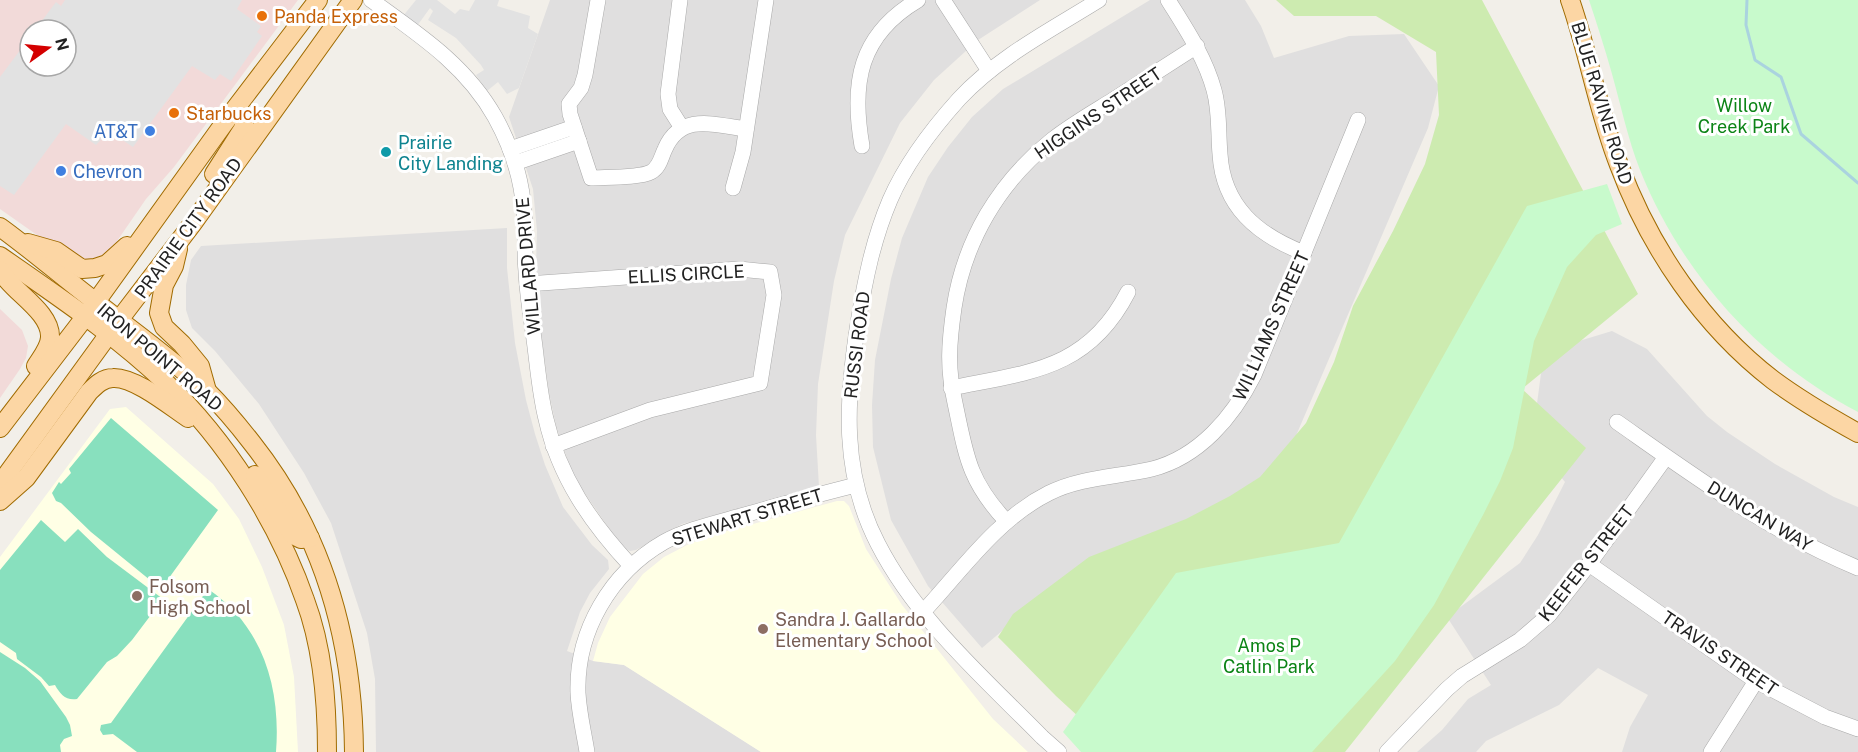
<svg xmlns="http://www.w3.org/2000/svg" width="1858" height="752" font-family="'Public Sans',sans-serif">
<rect width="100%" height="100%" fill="#f2efe9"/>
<g fill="#e0dfdf">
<path d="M 550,0 L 1040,0 L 978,40 L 934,80 L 900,123 L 845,235 L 834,281 L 818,384 L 816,435 L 819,487 L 682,524 L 636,550 L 630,551 L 624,548 L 619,543 L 573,476 L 556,426 L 549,393 L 541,334 L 536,267 L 537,231 L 533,189 L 509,117 Z"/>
<path d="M 1150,0 L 1245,0 L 1261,26 L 1274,58 L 1349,36 L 1404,34 L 1439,86 L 1428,128 L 1289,452 L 1267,486 L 1058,583 L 982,648 L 928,586 L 891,520 L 873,447 L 872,405 L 875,360 L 891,279 L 902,238 L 928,177 L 948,147 L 972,117 L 1003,89 Z"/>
<path d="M 507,228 L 507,268 L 515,343 L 526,400 L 535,434 L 545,465 L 563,507 L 592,545 L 608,560 L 609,569 L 590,593 L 580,612 L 567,651 L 593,661 L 624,665 L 761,752 L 376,752 L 375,679 L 367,633 L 331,523 L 304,473 L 259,404 L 215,351 L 192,328 L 186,310 L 186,285 L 191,260 L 201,246 Z"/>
<path d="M 1612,331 L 1647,349 L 1707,416 L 1727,432 L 1775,464 L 1834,497 L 1858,507 L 1858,752 L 1622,752 L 1630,727 L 1648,695 L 1598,668 L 1559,705 L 1486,741 L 1476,752 L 1417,752 L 1442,730 L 1468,699 L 1491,685 L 1447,617 L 1520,563 L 1538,535 L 1565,482 L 1532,441 L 1542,366 L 1556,348 Z"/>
</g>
<g fill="#f2dad9" fill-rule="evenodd">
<path d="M 0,0 L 298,0 L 174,167 L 146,199 L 106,257 L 97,263 L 74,261 L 0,209 ZM 30,30 L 66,30 L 66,66 L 30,66 Z"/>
<path d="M 0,309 L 22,330 L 28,346 L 26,358 L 20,369 L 0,398 Z"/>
</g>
<g fill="#ffffe5">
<path d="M 126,407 L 213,484 L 239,519 L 262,567 L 284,625 L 294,677 L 298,752 L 0,752 L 0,557 L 110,409 Z"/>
<path d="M 837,501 L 844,501 L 849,506 L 866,549 L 902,605 L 993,719 L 1028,752 L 761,752 L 624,665 L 593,661 L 598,643 L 610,617 L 643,574 L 664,557 L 689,544 L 716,534 Z"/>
</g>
<path fill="#cdebb0" d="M 1276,0 L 1482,0 L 1638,294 L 1522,389 L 1586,448 L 1345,752 L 1117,752 L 1056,696 L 998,637 L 1013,614 L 1089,557 L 1186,519 L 1230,496 L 1260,477 L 1306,423 L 1334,362 L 1353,306 L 1393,231 L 1425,164 L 1439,115 L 1436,52 L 1376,16 L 1294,16 Z"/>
<g fill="#c8facc">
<path d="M 1589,0 L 1858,0 L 1858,412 C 1759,360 1682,274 1640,170 C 1628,139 1621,106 1612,74 C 1605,49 1597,24 1589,0 Z"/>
<path d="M 1607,184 L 1622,224 L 1596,235 L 1567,267 L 1534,341 L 1513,448 L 1500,481 L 1483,515 L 1434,605 L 1395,661 L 1312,752 L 1081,752 L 1063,732 L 1176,573 L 1339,543 L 1527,206 Z"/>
</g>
<g fill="#88e0be">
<path d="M 111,418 L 218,510 L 161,589 L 91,532 L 61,503 L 56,501 L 52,493 L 59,482 L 61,484 L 71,473 L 69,469 Z"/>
<path d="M 41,520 L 65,542 L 78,529 L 107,557 L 163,599 L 132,640 L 117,656 L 107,662 L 77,699 C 66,701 60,694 55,685 L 49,686 L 41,677 L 17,659 L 16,653 L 0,642 L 0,570 Z"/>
<path d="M 208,589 C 263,626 281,688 276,752 L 137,752 L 113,734 L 103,735 L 100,730 L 101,725 L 111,723 Z"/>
<path d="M 0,652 L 25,668 L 40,681 L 66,717 L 70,725 L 72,736 L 64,739 L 60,745 L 61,752 L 0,752 Z"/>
</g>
<g fill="#e2e2e2">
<path d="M 65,0 L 242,0 L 237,9 L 261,26 L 257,32 L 262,36 L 231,81 L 220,74 L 215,80 L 192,66 L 133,147 L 109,131 L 96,145 L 66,124 L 14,195 L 0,186 L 0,77 L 30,37 L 30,66 L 66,66 L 66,30 L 35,30 L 56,2 L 61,6 Z"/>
<path d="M 416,0 L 437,0 L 455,14 L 460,9 L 469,11 L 475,0 L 499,0 L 497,6 L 530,16 L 528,28 L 538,34 L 519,88 L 507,94 L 498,82 L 487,91 L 476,75 L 484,70 L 481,65 L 456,38 L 428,20 L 433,11 L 430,8 L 417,26 L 403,16 Z"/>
</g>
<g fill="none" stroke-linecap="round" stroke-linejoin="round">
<path stroke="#aad3df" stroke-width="3" d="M 1747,0 L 1746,25 L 1755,60 L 1781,77 L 1801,134 L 1858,183"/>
<defs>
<g id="minor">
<path d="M 371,0 C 418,34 466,65 495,117 C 511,146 522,179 524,212 C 526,231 524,251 526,271 C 527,296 532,322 535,347 C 538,371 540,395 546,419 C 559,477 591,523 631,566"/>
<path d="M 598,0 L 585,75 L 581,88 L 569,104 L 570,114 L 591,178 C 605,177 640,178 651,172 C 660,167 661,157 665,149 C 681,112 715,125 746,129"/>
<path d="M 680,0 L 668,94 L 670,109 L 682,128"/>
<path d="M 943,0 L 989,71"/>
<path d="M 1168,0 C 1186,29 1205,57 1214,90 C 1220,111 1218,132 1220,154 C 1223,207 1258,235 1304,253"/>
<path d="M 862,146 C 851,83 859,35 918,0"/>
<path d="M 510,149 L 574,127"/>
<path d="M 515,163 L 579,141"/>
<path d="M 733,188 L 743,152 L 766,0"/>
<path d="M 527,284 L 739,269 L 770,272 L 774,295 L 760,383 L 650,410 L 553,446"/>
<path d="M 951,388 C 1029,372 1088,370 1128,292"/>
<path d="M 1617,422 C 1694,476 1770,532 1858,568"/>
<path d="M 1006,521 C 968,480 966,455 955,403 C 947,368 949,343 954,308 C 964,241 999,182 1052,140 C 1071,125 1092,113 1113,100 C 1141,82 1169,64 1197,46"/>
<path d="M 1589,564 L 1756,681 L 1825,717 L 1858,729"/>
<path d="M 923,612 C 962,570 997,519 1049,493 C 1081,477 1118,477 1152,469 C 1199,457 1233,417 1254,375 L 1358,120"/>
<path d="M 587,752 C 584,733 579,713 578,693 C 576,632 610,573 664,542 C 686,530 712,524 737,517 C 776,506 816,495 856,485"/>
<path d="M 1059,752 L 1042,737 C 983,677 917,620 878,544 C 841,473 846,400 858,323 C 865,280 873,240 890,200 C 906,163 932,129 959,99 C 998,57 1051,30 1099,0"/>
<path d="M 1387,752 L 1447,689 L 1462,676 L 1520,640 L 1549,615 L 1589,564 L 1666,457"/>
<path d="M 1711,752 L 1756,681"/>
</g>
<g id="major">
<path d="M 1570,0 C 1589,54 1598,112 1619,165 C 1650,248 1703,326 1773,380 C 1800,400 1829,417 1858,433"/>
<path d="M 214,174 L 244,127 L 244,119 L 236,110"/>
<path d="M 0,227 C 33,251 64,278 97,303 C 134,332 172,359 207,391 C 223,407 238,425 252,443 C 323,533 353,638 354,752"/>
<path d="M 28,243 L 56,251 L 82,269 L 95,268 L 107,264 L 127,246"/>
<path d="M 178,249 L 174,266 L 164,285 L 159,313 L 164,327 L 182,344 L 200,366 L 207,391"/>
<path d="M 0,256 C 57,296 116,335 166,383 C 226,440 278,522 305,600 C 323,648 327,701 327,752"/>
<path d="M 0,270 C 11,291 51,311 50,337 C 50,347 41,358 36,366"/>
<path d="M 0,428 L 85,317 L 225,122 L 318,0"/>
<path d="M 255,475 L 293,535 L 301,539 L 310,538"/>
<path d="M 0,484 L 119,320 L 193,223 L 353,0"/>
<path d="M 0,501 L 26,478 L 89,392 C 96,385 103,378 113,378 C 135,377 170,406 188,418"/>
</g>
</defs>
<use href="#minor" stroke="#a9a9a9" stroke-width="16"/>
<use href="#major" stroke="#a06b00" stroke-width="20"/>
<use href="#minor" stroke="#fff" stroke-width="15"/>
<use href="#major" stroke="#fcd6a4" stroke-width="18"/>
</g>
<g fill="#e8710a" stroke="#fff" stroke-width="2">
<circle cx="262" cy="16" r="6"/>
<circle cx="174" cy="113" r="6"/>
</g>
<g fill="#3f7fe0" stroke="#fff" stroke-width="2">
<circle cx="150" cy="131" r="6"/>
<circle cx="61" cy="171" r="6"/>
</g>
<circle fill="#0f9aa8" stroke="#fff" stroke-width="2" cx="386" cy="152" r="6"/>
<g fill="#8d6e63" stroke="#fff" stroke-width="2">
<circle cx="137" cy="596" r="6"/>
<circle cx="763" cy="629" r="6"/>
</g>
<g text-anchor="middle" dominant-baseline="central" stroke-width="6" stroke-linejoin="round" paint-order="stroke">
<g font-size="18" fill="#c56008" stroke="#fff" text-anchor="start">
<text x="274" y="16">Panda Express</text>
<text x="186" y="113">Starbucks</text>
</g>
<g font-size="18" fill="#222" stroke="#fff">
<text transform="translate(1602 103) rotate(73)">BLUE RAVINE ROAD</text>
<text transform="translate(1098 113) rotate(-34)">HIGGINS STREET</text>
<text transform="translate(188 228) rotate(-54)">PRAIRIE CITY ROAD</text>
<text transform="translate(528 266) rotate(-95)">WILLARD DRIVE</text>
<text transform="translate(686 274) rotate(-3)">ELLIS CIRCLE</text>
<text transform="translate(1271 326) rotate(-66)">WILLIAMS STREET</text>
<text transform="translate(857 345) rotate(-83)">RUSSI ROAD</text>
<text transform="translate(160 357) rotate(40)">IRON POINT ROAD</text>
<text transform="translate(1760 516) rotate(31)">DUNCAN WAY</text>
<text transform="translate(747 517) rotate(-17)">STEWART STREET</text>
<text transform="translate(1586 563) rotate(-52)">KEEFER STREET</text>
<text transform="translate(1720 653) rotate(34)">TRAVIS STREET</text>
</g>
<g font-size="18" fill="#0c8416" stroke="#fff">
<text x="1744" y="105">Willow<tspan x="1744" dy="21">Creek Park</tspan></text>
<text x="1269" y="645">Amos P<tspan x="1269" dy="21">Catlin Park</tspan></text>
</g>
<g font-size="18" fill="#366cbe" stroke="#fff" text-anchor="end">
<text x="138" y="131">AT&amp;T</text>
<text x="73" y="171" text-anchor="start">Chevron</text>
</g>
<g font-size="18" fill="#0d838f" stroke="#fff" text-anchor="start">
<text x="398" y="142">Prairie<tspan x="398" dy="21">City Landing</tspan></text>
</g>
<g font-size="18" fill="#785e54" stroke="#fff" text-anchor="start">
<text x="149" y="586">Folsom<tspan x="149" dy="21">High School</tspan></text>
<text x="775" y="619">Sandra J. Gallardo<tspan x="775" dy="21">Elementary School</tspan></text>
</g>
</g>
<g transform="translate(48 48) rotate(75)"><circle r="28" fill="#ffffff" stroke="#a7a7a7" stroke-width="1.5"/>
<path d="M0-4.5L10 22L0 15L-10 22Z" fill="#d40000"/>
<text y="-9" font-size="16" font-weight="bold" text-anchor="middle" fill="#222222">N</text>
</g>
</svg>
